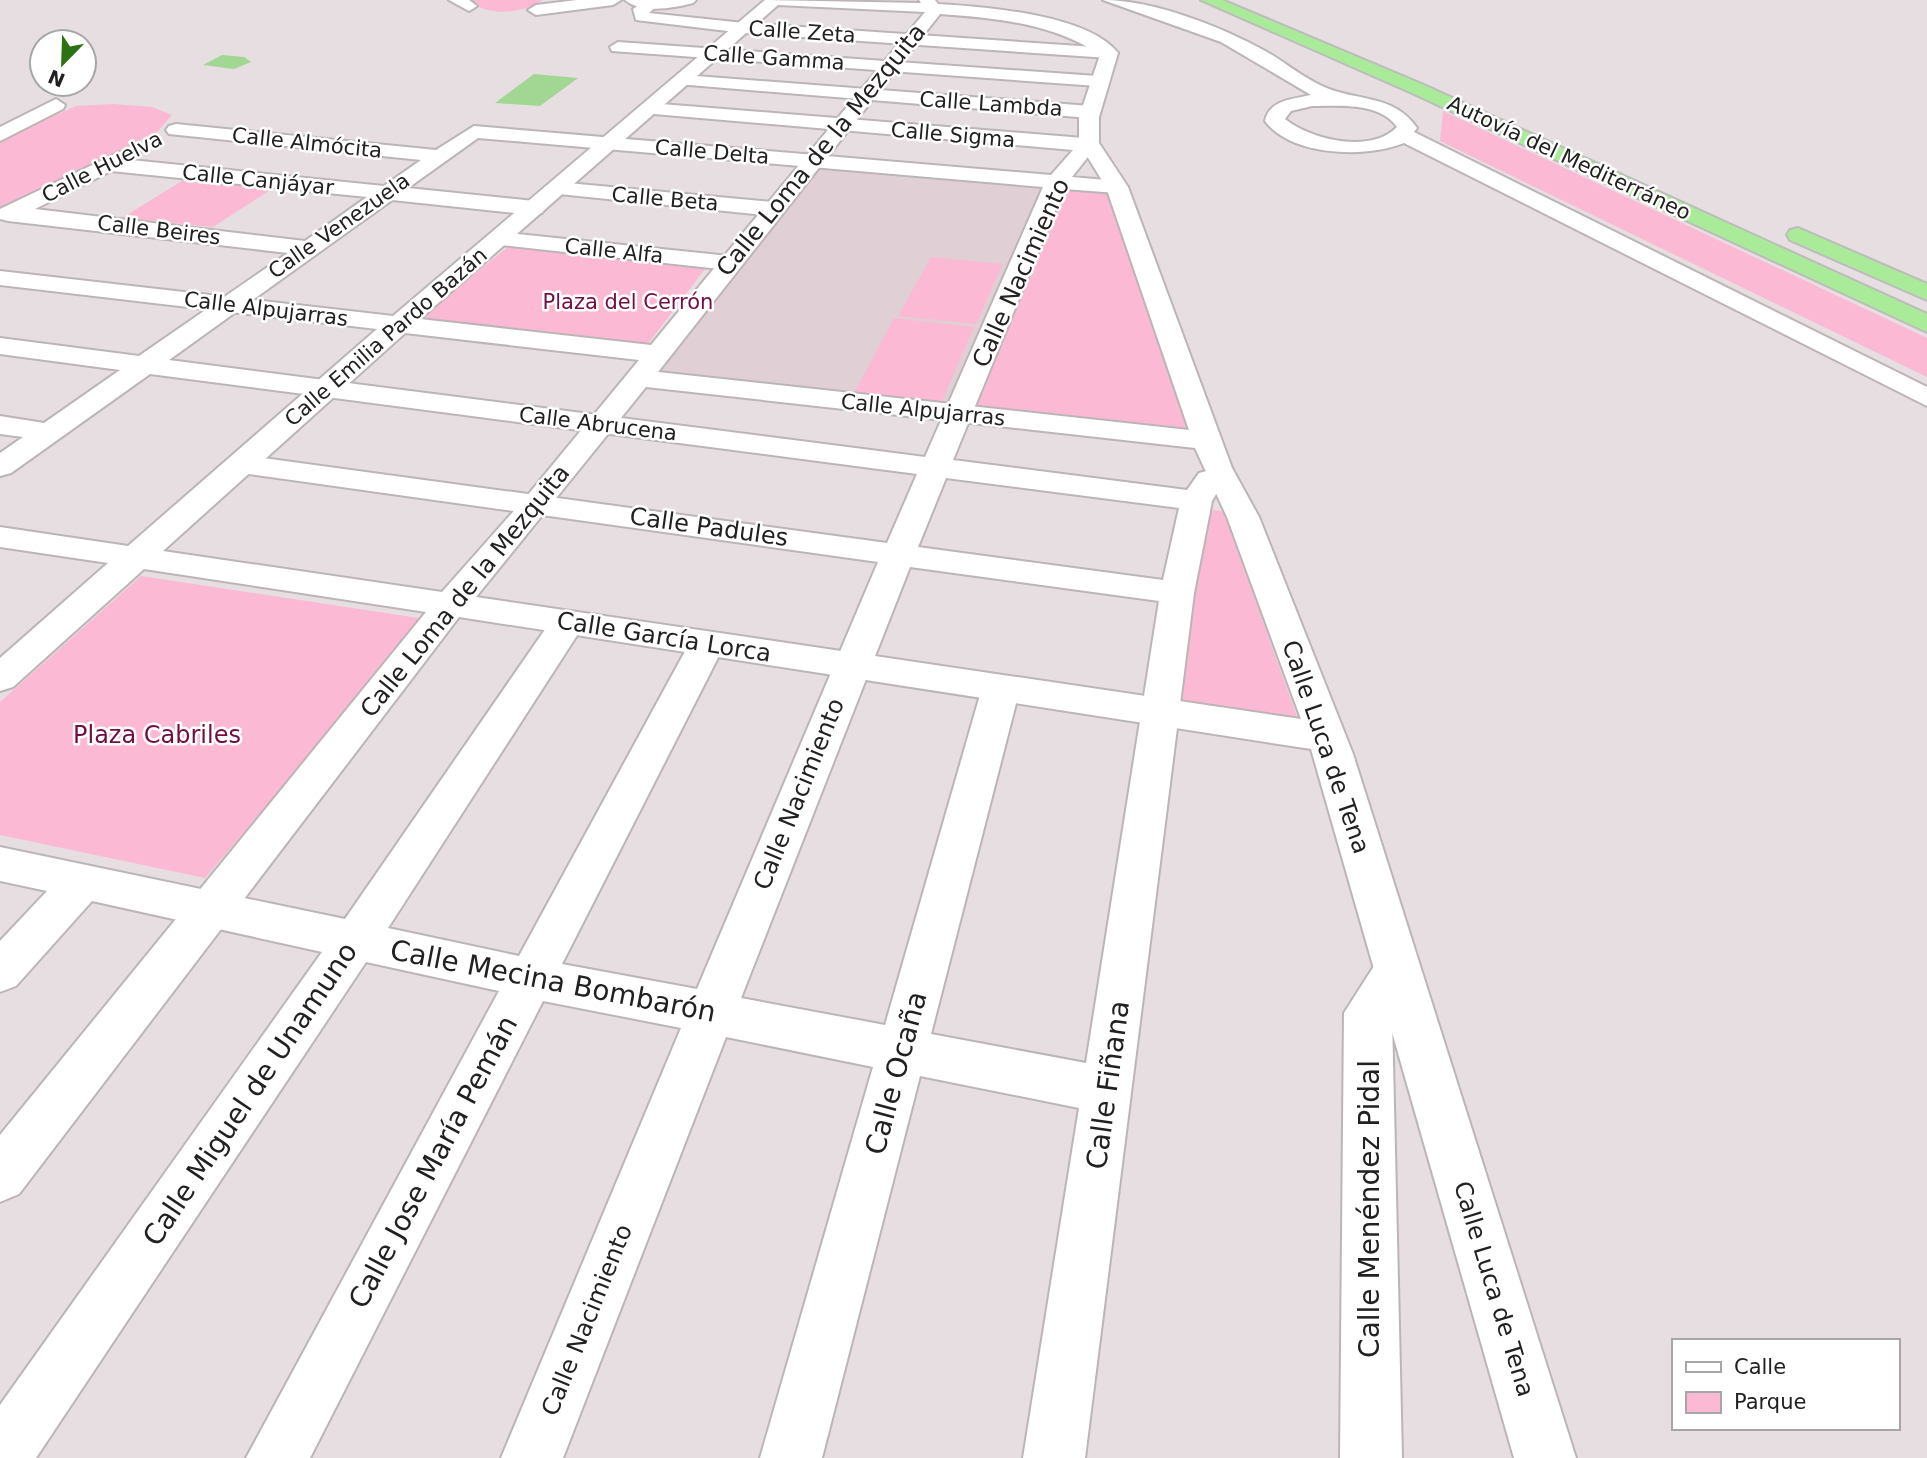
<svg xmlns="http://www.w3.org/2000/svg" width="1927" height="1458" font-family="'DejaVu Sans',sans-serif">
<rect width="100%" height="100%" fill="#e6dee1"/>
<path fill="#e0d0d6" d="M 811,161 L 1056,182 L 958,414 L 637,378 Z"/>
<g fill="#fbb9d3">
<path d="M 469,0 L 543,0 C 523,13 488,18 469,0 Z"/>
<path d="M 113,104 L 152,107 L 172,115 L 157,132 L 0,211 L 0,140 L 76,106 Z"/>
<path d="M 1443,111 L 1927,338 L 1927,377 L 1440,141 Z"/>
<path d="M 185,179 L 272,189 L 213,227 L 122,218 Z"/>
<path d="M 1062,188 L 1109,192 L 1194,435 L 968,412 Z"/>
<path d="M 508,247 L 705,269 L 647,345 L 419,318 Z"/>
<path d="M 931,257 L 1003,264 L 976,324 L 898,316 Z"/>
<path d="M 894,318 L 974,327 L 941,403 L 854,393 Z"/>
<path d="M 1204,509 L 1223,511 L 1299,722 L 1173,703 Z"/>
<path d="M 141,576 L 425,619 L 205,878 L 0,835 L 0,702 Z"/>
</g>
<g fill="#a1d793">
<path d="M 222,55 L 244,57 L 251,62 L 234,69 L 203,65 Z"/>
<path d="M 534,74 L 578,78 L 540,106 L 495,103 Z"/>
</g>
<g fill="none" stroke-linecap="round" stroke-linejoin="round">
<defs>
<g id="minor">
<path d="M 449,0 L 469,0 L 477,6 L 469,11 Z"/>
<path d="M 577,0 L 621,0 L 613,5 L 536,15 L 528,10 L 536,5 Z"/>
<path d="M 646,0 L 658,0 L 660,3 L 649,13 L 744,23 L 1109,48 L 1118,53 L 1109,58 L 744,33 L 636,20 L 633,9 Z"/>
<path d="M 618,42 L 1097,76 L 1106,81 L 1097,86 L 612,51 L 610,47 Z"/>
<path d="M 683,75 L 1090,106 L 1099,112 L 1090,118 L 677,84 L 674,80 Z"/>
<path d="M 56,99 L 65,105 L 63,109 L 0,141 L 0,127 Z"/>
<path d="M 649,103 L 1096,139 L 1099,143 L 1072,177 L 1117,181 L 1128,187 L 1117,193 L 1064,189 L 953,460 L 1187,490 L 1199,473 L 1210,470 L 1221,473 L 1225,479 L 1212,501 L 1194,593 L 1085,1458 L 1023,1458 L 1079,1108 L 920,1076 L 822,1458 L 760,1458 L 873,1067 L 726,1037 L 563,1458 L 501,1458 L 681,1028 L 543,1001 L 310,1458 L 246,1458 L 499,991 L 366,962 L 36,1458 L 0,1458 L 0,1405 L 322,952 L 92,901 L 16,986 L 0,992 L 0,941 L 47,891 L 0,881 L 0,847 L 345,919 L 555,615 L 567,611 L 579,615 L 585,623 L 388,928 L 519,956 L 689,644 L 694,636 L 707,632 L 720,636 L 725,644 L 562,964 L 697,989 L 878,562 L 241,473 L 230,470 L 226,464 L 230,458 L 241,455 L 887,543 L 917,474 L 150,374 L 11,473 L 0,476 L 0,453 L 23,437 L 0,434 L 0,416 L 44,423 L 120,370 L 0,354 L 0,338 L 139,356 L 288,253 L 8,221 L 0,219 L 0,209 L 130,147 L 140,153 L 131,160 L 384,186 L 421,160 L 169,134 L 166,130 L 169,126 L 176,124 L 436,150 L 474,126 L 1051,175 L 1073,150 L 642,113 L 640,109 ZM 478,138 L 1043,187 L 925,457 L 169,360 L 392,200 L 534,215 L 542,213 L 545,208 L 542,203 L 534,201 L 408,188 ZM 111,171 L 367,197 L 305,241 L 35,209 ZM 946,478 L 1179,508 L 1163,580 L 918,547 ZM 910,567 L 1159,601 L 1086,1063 L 931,1034 L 1020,688 L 1014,679 L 1001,675 L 988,679 L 982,688 L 885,1025 L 741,998 Z"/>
<path d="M 557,182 L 773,202 L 784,209 L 773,216 L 549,193 L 546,188 Z"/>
<path d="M 499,232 L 729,256 L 737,258 L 741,263 L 737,268 L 729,270 L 491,244 L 487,239 L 491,234 Z"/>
<path d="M 1397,949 L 1413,955 L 1420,969 L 1392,1017 L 1402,1458 L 1340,1458 L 1344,1013 L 1381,955 Z"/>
</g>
<g id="tertiary">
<path d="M 625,0 L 696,0 L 693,3 C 675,8 641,14 625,0 Z"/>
<path d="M 765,0 L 921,3 L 919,0 L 935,0 L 938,4 C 985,7 1087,14 1118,53 L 1099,117 L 1099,143 L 1128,187 L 1232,468 L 1259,517 L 1353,754 L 1576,1458 L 1514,1458 L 1311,749 L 459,617 L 19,1194 L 0,1202 L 0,1135 L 426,612 L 144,569 L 13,687 L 0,691 L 0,658 L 108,563 L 0,547 L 0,527 L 128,546 L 377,329 L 0,285 L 0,271 L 393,316 ZM 778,5 L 925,12 L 651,345 L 420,319 ZM 940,14 C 995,18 1054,23 1100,55 L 1079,117 L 1079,143 L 1106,187 L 1189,430 L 658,372 ZM 405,333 L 639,360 L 527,496 L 442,592 L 163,551 ZM 646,387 L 1195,448 L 1227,517 L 1301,719 L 476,597 Z"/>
<path d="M 1103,0 C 1154,0 1222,27 1267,52 C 1286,63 1302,77 1322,86 C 1356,102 1393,93 1417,128 L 1414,132 L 1927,387 L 1927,406 L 1404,143 C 1367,158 1292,157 1265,121 C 1269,100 1293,99 1311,95 L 1221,42 ZM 1312,106 C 1339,106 1380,102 1397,127 C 1371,154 1311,140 1285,119 L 1291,111 Z"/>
</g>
<g id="motorway">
<path d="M 1201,0 L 1222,0 L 1424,85 L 1927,314 L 1927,332 L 1412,93 Z"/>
<path d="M 1798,228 L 1927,284 L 1927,300 L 1790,240 L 1787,235 L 1790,230 Z"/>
</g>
</defs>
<use href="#minor" stroke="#bcb5b8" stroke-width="4"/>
<use href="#tertiary" stroke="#bcb5b8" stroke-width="4"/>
<use href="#motorway" stroke="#bdbcbc" stroke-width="4"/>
<use href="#minor" fill="#fff" fill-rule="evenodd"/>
<use href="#tertiary" fill="#fff" fill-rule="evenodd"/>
<use href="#motorway" fill="#aaeb99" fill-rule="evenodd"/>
</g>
<g text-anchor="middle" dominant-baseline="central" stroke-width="5" stroke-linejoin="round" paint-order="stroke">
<g font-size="21" fill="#222021" stroke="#fff">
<text transform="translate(802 32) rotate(4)">Calle Zeta</text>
<text transform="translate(774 58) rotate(4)">Calle Gamma</text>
<text transform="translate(991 104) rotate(4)">Calle Lambda</text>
<text transform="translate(953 135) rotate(5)">Calle Sigma</text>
<text transform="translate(307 143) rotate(6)">Calle Almócita</text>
<text transform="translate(712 152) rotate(5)">Calle Delta</text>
<text transform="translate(1569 158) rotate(25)">Autovía del Mediterráneo</text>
<text transform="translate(102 167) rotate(-27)">Calle Huelva</text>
<text transform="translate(258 180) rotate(6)">Calle Canjáyar</text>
<text transform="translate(665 199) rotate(5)">Calle Beta</text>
<text transform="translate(339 226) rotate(-35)">Calle Venezuela</text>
<text transform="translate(159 230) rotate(7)">Calle Beires</text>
<text transform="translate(614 251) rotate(6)">Calle Alfa</text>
<text transform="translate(266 309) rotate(7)">Calle Alpujarras</text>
<text transform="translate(386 337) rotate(-41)">Calle Emilia Pardo Bazán</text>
<text transform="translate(923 410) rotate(6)">Calle Alpujarras</text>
<text transform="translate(598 424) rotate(7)">Calle Abrucena</text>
</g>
<g font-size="21" fill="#710e44" stroke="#fff">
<text x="628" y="302">Plaza del Cerrón</text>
</g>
<g font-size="24" fill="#222021" stroke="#fff">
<text transform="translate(821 150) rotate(-51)">Calle Loma de la Mezquita</text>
<text transform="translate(1021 273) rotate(-66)">Calle Nacimiento</text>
<text transform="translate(709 527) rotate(8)">Calle Padules</text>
<text transform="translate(465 591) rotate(-51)">Calle Loma de la Mezquita</text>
<text transform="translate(664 637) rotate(9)">Calle García Lorca</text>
<text transform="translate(1326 747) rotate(71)">Calle Luca de Tena</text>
<text transform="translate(799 794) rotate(-68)">Calle Nacimiento</text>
<text transform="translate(1494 1289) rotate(73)">Calle Luca de Tena</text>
<text transform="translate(587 1320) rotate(-68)">Calle Nacimiento</text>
</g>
<g font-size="24" fill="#710e44" stroke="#fff">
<text x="157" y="735">Plaza Cabriles</text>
</g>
<g font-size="28" fill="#222021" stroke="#fff">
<text transform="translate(553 981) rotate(11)">Calle Mecina Bombarón</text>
<text transform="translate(896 1073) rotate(-75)">Calle Ocaña</text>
<text transform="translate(1108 1085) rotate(-82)">Calle Fiñana</text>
<text transform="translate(250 1094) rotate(-56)">Calle Miguel de Unamuno</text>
<text transform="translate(433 1162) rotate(-62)">Calle Jose María Pemán</text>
<text transform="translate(1369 1209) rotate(-90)">Calle Menéndez Pidal</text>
</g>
</g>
<rect x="1672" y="1339" width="228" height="91" fill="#ffffff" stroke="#a7a6a6" stroke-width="2"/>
<rect x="1686" y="1362" width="35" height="10" fill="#ffffff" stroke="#a7a6a6" stroke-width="2"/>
<text x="1734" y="1374" font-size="21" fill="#222021">Calle</text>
<rect x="1686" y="1392" width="35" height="21" fill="#fbb9d3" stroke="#a7a6a6" stroke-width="2"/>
<text x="1734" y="1409" font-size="21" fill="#222021">Parque</text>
<g transform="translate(63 63) rotate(203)"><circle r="33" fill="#ffffff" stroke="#a7a6a6" stroke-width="2"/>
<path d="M0-5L12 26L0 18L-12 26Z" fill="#2c7212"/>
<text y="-10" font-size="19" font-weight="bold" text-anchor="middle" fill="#222021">N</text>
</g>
</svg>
